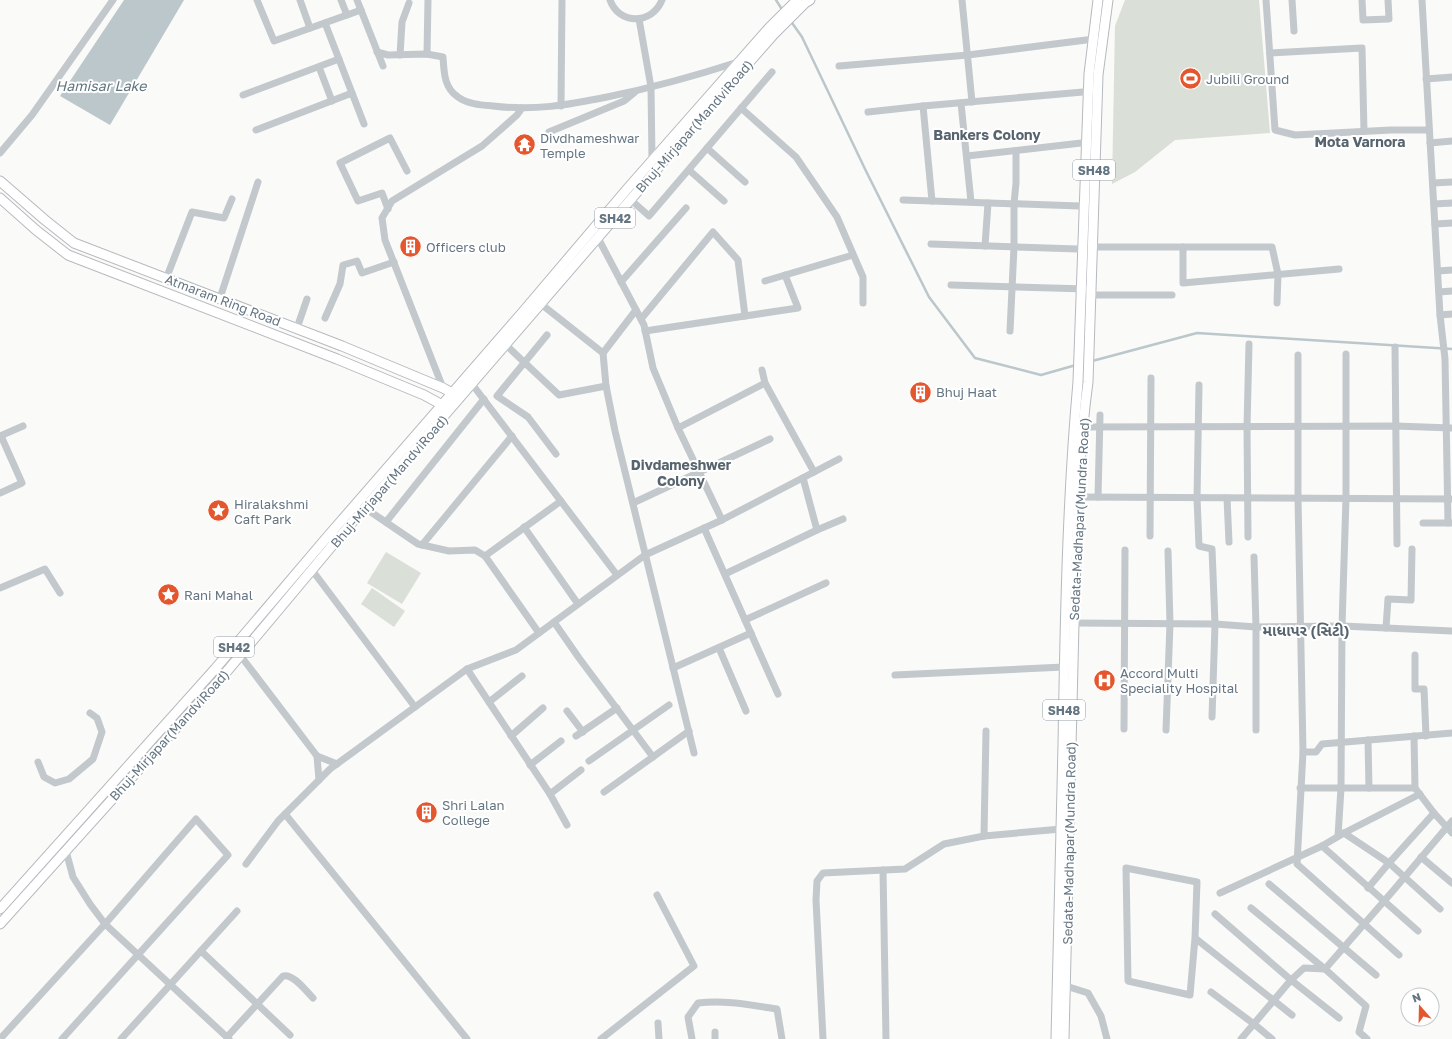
<svg xmlns="http://www.w3.org/2000/svg" width="1452" height="1039" font-family="'Golos Text','Noto Sans Gujarati',sans-serif">
<rect width="100%" height="100%" fill="#fafaf8"/>
<g fill="#dadfd7">
<path d="M 1125,0 L 1259,0 L 1270,133 L 1175,140 L 1135,172 L 1112,184 L 1115,26 Z"/>
<path d="M 386,552 L 421,573 L 402,604 L 367,583 Z"/>
<path d="M 372,588 L 405,611 L 394,627 L 361,604 Z"/>
</g>
<path fill="#bbc7cb" d="M 124,0 L 184,0 L 110,125 L 60,96 Z"/>
<g fill="none" stroke-linecap="round" stroke-linejoin="round">
<g stroke="#bbc7cb" stroke-width="2.5">
<path d="M 776,0 L 783,11"/>
<path d="M 790,20 L 802,37 L 865,169 L 929,297 L 975,358 L 1041,375 L 1076,365"/>
<path d="M 1081,364 L 1197,333 L 1452,349"/>
</g>
<defs>
<g id="major">
<path d="M 0,181 L 45,220 L 74,243 L 342,346 L 443,388 L 456,395"/>
<path d="M 0,198 L 36,230 L 68,255 L 337,359 L 424,395 L 446,407"/>
<path d="M 0,909 L 215,669 L 328,536 L 521,314 L 628,188 L 769,28 L 797,0"/>
<path d="M 0,924 L 223,676 L 336,541 L 745,67 L 774,34 L 805,3 L 810,0"/>
<path d="M 1056,1039 C 1058,941 1061,843 1063,745 C 1065,624 1067,502 1078,382 L 1089,74 L 1098,0"/>
<path d="M 1064,1039 C 1067,900 1070,761 1074,623 C 1077,543 1077,462 1088,382 L 1098,75 L 1108,0"/>
</g>
</defs>
<use href="#major" stroke="#b5babe" stroke-width="11"/>
<g stroke="#c3c8cc" stroke-width="7">
<path d="M 257,0 L 274,41 L 361,10"/>
<path d="M 300,0 L 310,28"/>
<path d="M 341,0 L 347,15"/>
<path d="M 357,0 L 383,66"/>
<path d="M 610,0 C 619,25 652,25 662,0"/>
<path d="M 962,0 L 972,102"/>
<path d="M 1266,0 L 1275,130 L 1295,135 L 1391,130 L 1429,130"/>
<path d="M 1292,0 L 1294,31"/>
<path d="M 1362,0 L 1363,20 L 1389,19 L 1388,0"/>
<path d="M 1422,0 L 1440,315 L 1445,359 L 1448,523"/>
<path d="M 639,19 L 651,87 L 652,160"/>
<path d="M 325,23 L 364,124"/>
<path d="M 377,52 L 388,55 L 427,54 L 443,57 C 444,72 444,88 458,97 C 467,104 482,105 493,106 C 534,111 567,105 607,97 C 651,88 695,76 738,62"/>
<path d="M 1270,53 L 1362,48 L 1364,131"/>
<path d="M 427,54 L 428,0"/>
<path d="M 400,55 L 402,22 L 409,3"/>
<path d="M 839,66 L 968,55 L 1086,40 L 1098,39"/>
<path d="M 319,67 L 332,101"/>
<path d="M 1426,79 L 1452,77"/>
<path d="M 243,95 L 339,59"/>
<path d="M 961,103 L 971,202"/>
<path d="M 561,106 L 562,0"/>
<path d="M 923,106 L 932,201"/>
<path d="M 741,108 L 796,157 L 837,217 L 863,277 L 863,303"/>
<path d="M 868,112 L 923,106 L 1083,92"/>
<path d="M 256,130 L 352,93"/>
<path d="M 549,132 L 624,101 L 635,92"/>
<path d="M 1430,143 L 1452,141"/>
<path d="M 707,148 L 745,182"/>
<path d="M 0,153 L 32,115 L 113,0"/>
<path d="M 967,156 L 1090,142"/>
<path d="M 689,170 L 724,201"/>
<path d="M 1433,183 L 1452,182"/>
<path d="M 631,200 L 649,216 L 772,72"/>
<path d="M 903,200 L 1080,206"/>
<path d="M 1434,204 L 1452,203"/>
<path d="M 388,209 L 382,193 L 358,201 L 340,163 L 390,138 L 407,171"/>
<path d="M 1435,224 L 1452,223"/>
<path d="M 598,238 L 644,325 L 653,368 L 678,428 L 722,520"/>
<path d="M 931,244 L 1078,249"/>
<path d="M 985,246 L 988,203"/>
<path d="M 1092,247 L 1272,247 L 1278,274 L 1277,303"/>
<path d="M 1183,247 L 1183,283 L 1339,269"/>
<path d="M 1438,271 L 1452,270"/>
<path d="M 166,279 L 192,212 L 224,218 L 232,199"/>
<path d="M 765,281 L 853,255"/>
<path d="M 621,282 L 686,208"/>
<path d="M 951,285 L 1087,289"/>
<path d="M 1439,292 L 1452,291"/>
<path d="M 1090,295 L 1172,295"/>
<path d="M 220,298 L 258,182"/>
<path d="M 541,304 L 603,353 L 606,386 L 615,431 L 694,753"/>
<path d="M 1440,315 L 1452,314"/>
<path d="M 325,318 L 340,284 L 343,265 L 357,261 L 362,273 L 394,262"/>
<path d="M 641,319 L 713,232 L 738,260 L 745,316"/>
<path d="M 297,328 L 307,299"/>
<path d="M 645,331 L 798,308 L 785,275"/>
<path d="M 1010,331 L 1014,247 L 1014,204 L 1016,183 L 1016,151"/>
<path d="M 547,335 L 497,396 L 528,417 L 556,454"/>
<path d="M 506,345 L 559,395 L 606,386"/>
<path d="M 1395,347 L 1397,544"/>
<path d="M 603,353 L 636,310"/>
<path d="M 1298,355 L 1298,498 L 1303,752 L 1297,864 L 1399,955"/>
<path d="M 762,370 L 765,383 L 814,472"/>
<path d="M 472,384 L 617,575"/>
<path d="M 1199,385 L 1197,498 L 1199,546 L 1212,549 L 1215,624 L 1212,717"/>
<path d="M 443,388 L 385,240 L 382,218 L 392,201 L 482,146 L 517,115 L 522,108"/>
<path d="M 1083,427 L 1395,426 L 1452,428"/>
<path d="M 678,428 L 765,383"/>
<path d="M 0,436 L 23,426"/>
<path d="M 803,478 L 817,530"/>
<path d="M 0,493 L 22,483 L 1,436"/>
<path d="M 1079,497 L 1452,499"/>
<path d="M 1098,497 L 1100,415"/>
<path d="M 1227,498 L 1229,542"/>
<path d="M 633,503 L 770,439"/>
<path d="M 365,508 L 418,544 L 449,551 L 475,550 L 485,556 L 539,633"/>
<path d="M 386,522 L 484,399"/>
<path d="M 1423,523 L 1452,523"/>
<path d="M 524,527 L 578,604"/>
<path d="M 704,528 L 778,694"/>
<path d="M 1150,536 L 1151,378"/>
<path d="M 1248,537 L 1247,427 L 1249,344"/>
<path d="M 422,545 L 512,436"/>
<path d="M 485,556 L 561,501"/>
<path d="M 1254,557 L 1256,627 L 1256,730"/>
<path d="M 312,570 L 415,707"/>
<path d="M 725,574 L 817,530 L 843,519"/>
<path d="M 0,588 L 45,569 L 60,593"/>
<path d="M 745,620 L 826,583"/>
<path d="M 554,622 L 579,658 L 653,757"/>
<path d="M 1074,623 L 1215,624 L 1256,627 L 1342,626 L 1452,631"/>
<path d="M 1386,628 L 1388,599 L 1411,600 L 1412,549"/>
<path d="M 719,648 L 746,711"/>
<path d="M 240,655 L 317,756 L 319,780"/>
<path d="M 1415,655 L 1415,689 L 1424,689 L 1426,736"/>
<path d="M 673,668 L 751,633"/>
<path d="M 467,669 L 550,794 L 567,825"/>
<path d="M 895,675 L 1064,667"/>
<path d="M 489,702 L 522,676"/>
<path d="M 567,711 L 583,732"/>
<path d="M 1124,729 L 1125,550"/>
<path d="M 1166,730 L 1170,624 L 1168,551"/>
<path d="M 511,736 L 543,708"/>
<path d="M 576,736 L 617,708"/>
<path d="M 1414,736 L 1415,788 L 1434,813 L 1452,833"/>
<path d="M 1368,740 L 1369,788"/>
<path d="M 1303,752 L 1316,752 L 1322,744 L 1452,733"/>
<path d="M 317,756 L 337,764"/>
<path d="M 589,761 L 669,705"/>
<path d="M 38,762 L 44,777 L 55,783 L 69,779 L 93,759 L 102,732 L 97,718 L 90,713"/>
<path d="M 530,765 L 561,741"/>
<path d="M 1300,788 L 1415,788"/>
<path d="M 604,792 L 689,731"/>
<path d="M 550,794 L 581,770"/>
<path d="M 285,814 L 467,1039"/>
<path d="M 1344,833 L 1389,863 L 1440,909"/>
<path d="M 984,836 L 986,731"/>
<path d="M 1338,836 L 1341,788 L 1342,626 L 1346,498 L 1346,354"/>
<path d="M 1322,846 L 1418,931"/>
<path d="M 66,851 L 73,877 L 90,904 L 105,924 L 229,1039"/>
<path d="M 1421,857 L 1452,883"/>
<path d="M 246,864 L 278,821 L 330,769 L 467,669 L 516,650 L 645,555 L 722,520 L 839,459"/>
<path d="M 883,870 L 886,1039"/>
<path d="M 1269,884 L 1376,975"/>
<path d="M 1368,888 L 1389,863 L 1434,813"/>
<path d="M 1220,893 L 1322,846 L 1344,833 L 1420,794"/>
<path d="M 1251,908 L 1325,969 L 1366,1006 L 1359,1032 L 1367,1039"/>
<path d="M 1215,914 L 1291,980 L 1339,1018"/>
<path d="M 1195,938 L 1190,995 L 1128,981 L 1126,868 L 1197,882 L 1195,938 L 1292,1015"/>
<path d="M 201,951 L 290,1035"/>
<path d="M 1066,986 L 1088,993 L 1101,1016 L 1107,1039"/>
<path d="M 1211,992 L 1254,1024 L 1272,1039"/>
<path d="M 658,1023 L 659,1039"/>
<path d="M 715,1032 L 715,1039"/>
<path d="M 227,1037 L 283,976 C 293,973 306,991 313,998"/>
<path d="M 0,1039 L 105,924 L 196,819 L 228,855 L 62,1039"/>
<path d="M 121,1039 L 237,911"/>
<path d="M 601,1039 L 694,966 L 657,895"/>
<path d="M 692,1039 L 688,1017 L 698,1003 C 726,1000 750,1005 777,1009 L 782,1039"/>
<path d="M 823,1039 L 816,900 L 817,881 L 823,873 L 905,869 L 944,844 L 984,836 L 1061,829"/>
<path d="M 1241,1039 L 1291,980 L 1304,968 L 1325,969 L 1392,892 L 1452,821"/>
</g>
<use href="#major" stroke="#fff" stroke-width="9"/>
</g>
<defs>
<symbol id="stadium-disc" viewBox="-11 -11 22 22"><circle r="9.5" fill="#e4572e" stroke="#fff"/><path d="M0-5a6.5 5 0 1 0 0 10a6.5 5 0 1 0 0-10ZM-3.5-1.8h7v3.6h-7Z" fill="#fff"/></symbol>
<symbol id="temple-disc" viewBox="-11 -11 22 22"><circle r="9.5" fill="#e4572e" stroke="#fff"/><path d="M0-6L5-2H3V0L6.5 2.5H4V6H1.5V3h-3V6H-4V2.5H-6.5L-3 0V-2H-5Z" fill="#fff"/></symbol>
<symbol id="building-disc" viewBox="-11 -11 22 22"><circle r="9.5" fill="#e4572e" stroke="#fff"/><path d="M-4-6H4V6H1V3H-1V6H-4ZM-2.5-4.3h1.7v1.8h-1.7ZM.8-4.3h1.7v1.8H.8ZM-2.5-1h1.7V.8h-1.7ZM.8-1h1.7V.8H.8Z" fill="#fff"/></symbol>
<symbol id="sight-disc" viewBox="-11 -11 22 22"><circle r="9.5" fill="#e4572e" stroke="#fff"/><path d="M0-6L1.8-2.2L6-1.7L2.9 1.2L3.7 5.4L0 3.3L-3.7 5.4L-2.9 1.2L-6-1.7L-1.8-2.2Z" fill="#fff"/></symbol>
<symbol id="hospital-disc" viewBox="-11 -11 22 22"><circle r="9.5" fill="#e4572e" stroke="#fff"/><path d="M-5-5h3v3.5h4V-5h3V5h-3V1.5h-4V5h-3Z" fill="#fff"/></symbol>
</defs>
<g fill-rule="evenodd">
<use href="#stadium-disc" x="1178" y="66" width="25" height="25"/>
<use href="#temple-disc" x="512" y="132" width="25" height="25"/>
<use href="#building-disc" x="398" y="234" width="25" height="25"/>
<use href="#building-disc" x="908" y="380" width="25" height="25"/>
<use href="#sight-disc" x="206" y="498" width="25" height="25"/>
<use href="#sight-disc" x="156" y="582" width="25" height="25"/>
<use href="#hospital-disc" x="1092" y="668" width="25" height="25"/>
<use href="#building-disc" x="414" y="800" width="25" height="25"/>
</g>
<g text-anchor="middle" dominant-baseline="central" stroke-width="4" stroke-linejoin="round" paint-order="stroke">
<g fill="#fff" stroke="#939fa8" stroke-width="1">
<rect x="1073" y="160" width="42" height="20" rx="3"/>
<rect x="595" y="208" width="40" height="20" rx="3"/>
<rect x="214" y="637" width="40" height="20" rx="3"/>
<rect x="1043" y="700" width="42" height="20" rx="3"/>
</g>
<g font-size="12" font-weight="bold" fill="#657683">
<text x="1094" y="170">SH48</text>
<text x="615" y="218">SH42</text>
<text x="234" y="647">SH42</text>
<text x="1064" y="710">SH48</text>
</g>
<g font-size="13" fill="#657683" stroke="#fff" text-anchor="start">
<text x="1206" y="79">Jubili Ground</text>
<text x="540" y="138">Divdhameshwar<tspan x="540" dy="15">Temple</tspan></text>
<text x="426" y="247">Officers club</text>
<text x="936" y="392">Bhuj Haat</text>
<text x="234" y="504">Hiralakshmi<tspan x="234" dy="15">Caft Park</tspan></text>
<text x="184" y="595">Rani Mahal</text>
<text x="1120" y="673">Accord Multi<tspan x="1120" dy="15">Speciality Hospital</tspan></text>
<text x="442" y="805">Shri Lalan<tspan x="442" dy="15">College</tspan></text>
</g>
<g font-size="13" fill="#657683" stroke="#fff">
<text transform="translate(694 126) rotate(-49)">Bhuj-Mirjapar(MandviRoad)</text>
<text transform="translate(223 300) rotate(21)">Atmaram Ring Road</text>
<text transform="translate(389 481) rotate(-49)">Bhuj-Mirjapar(MandviRoad)</text>
<text transform="translate(1079 519) rotate(-87)">Sedata-Madhapar(Mundra Road)</text>
<text transform="translate(169 735) rotate(-48)">Bhuj-Mirjapar(MandviRoad)</text>
<text transform="translate(1069 843) rotate(-89)">Sedata-Madhapar(Mundra Road)</text>
</g>
<g font-size="14" font-style="italic" fill="#60757c" stroke="#fff">
<text x="101" y="85">Hamisar Lake</text>
</g>
<g font-size="14" font-weight="bold" fill="#57646e" stroke="#fff">
<text x="987" y="134">Bankers Colony</text>
<text x="1360" y="141">Mota Varnora</text>
<text x="681" y="464">Divdameshwer<tspan x="681" dy="16">Colony</tspan></text>
</g>
<g font-size="15" font-weight="bold" fill="#57646e" stroke="#fff">
<text x="1306" y="630">માધાપર (સિટી)</text>
</g>
</g>
<g transform="translate(1420 1007) rotate(340)"><circle r="19" fill="#ffffff" stroke="#c1c8cd"/>
<path d="M0-3L7 15L0 10L-7 15Z" fill="#e4572e"/>
<text y="-6" font-size="11" font-weight="bold" text-anchor="middle" fill="#657683">N</text>
</g>
</svg>
